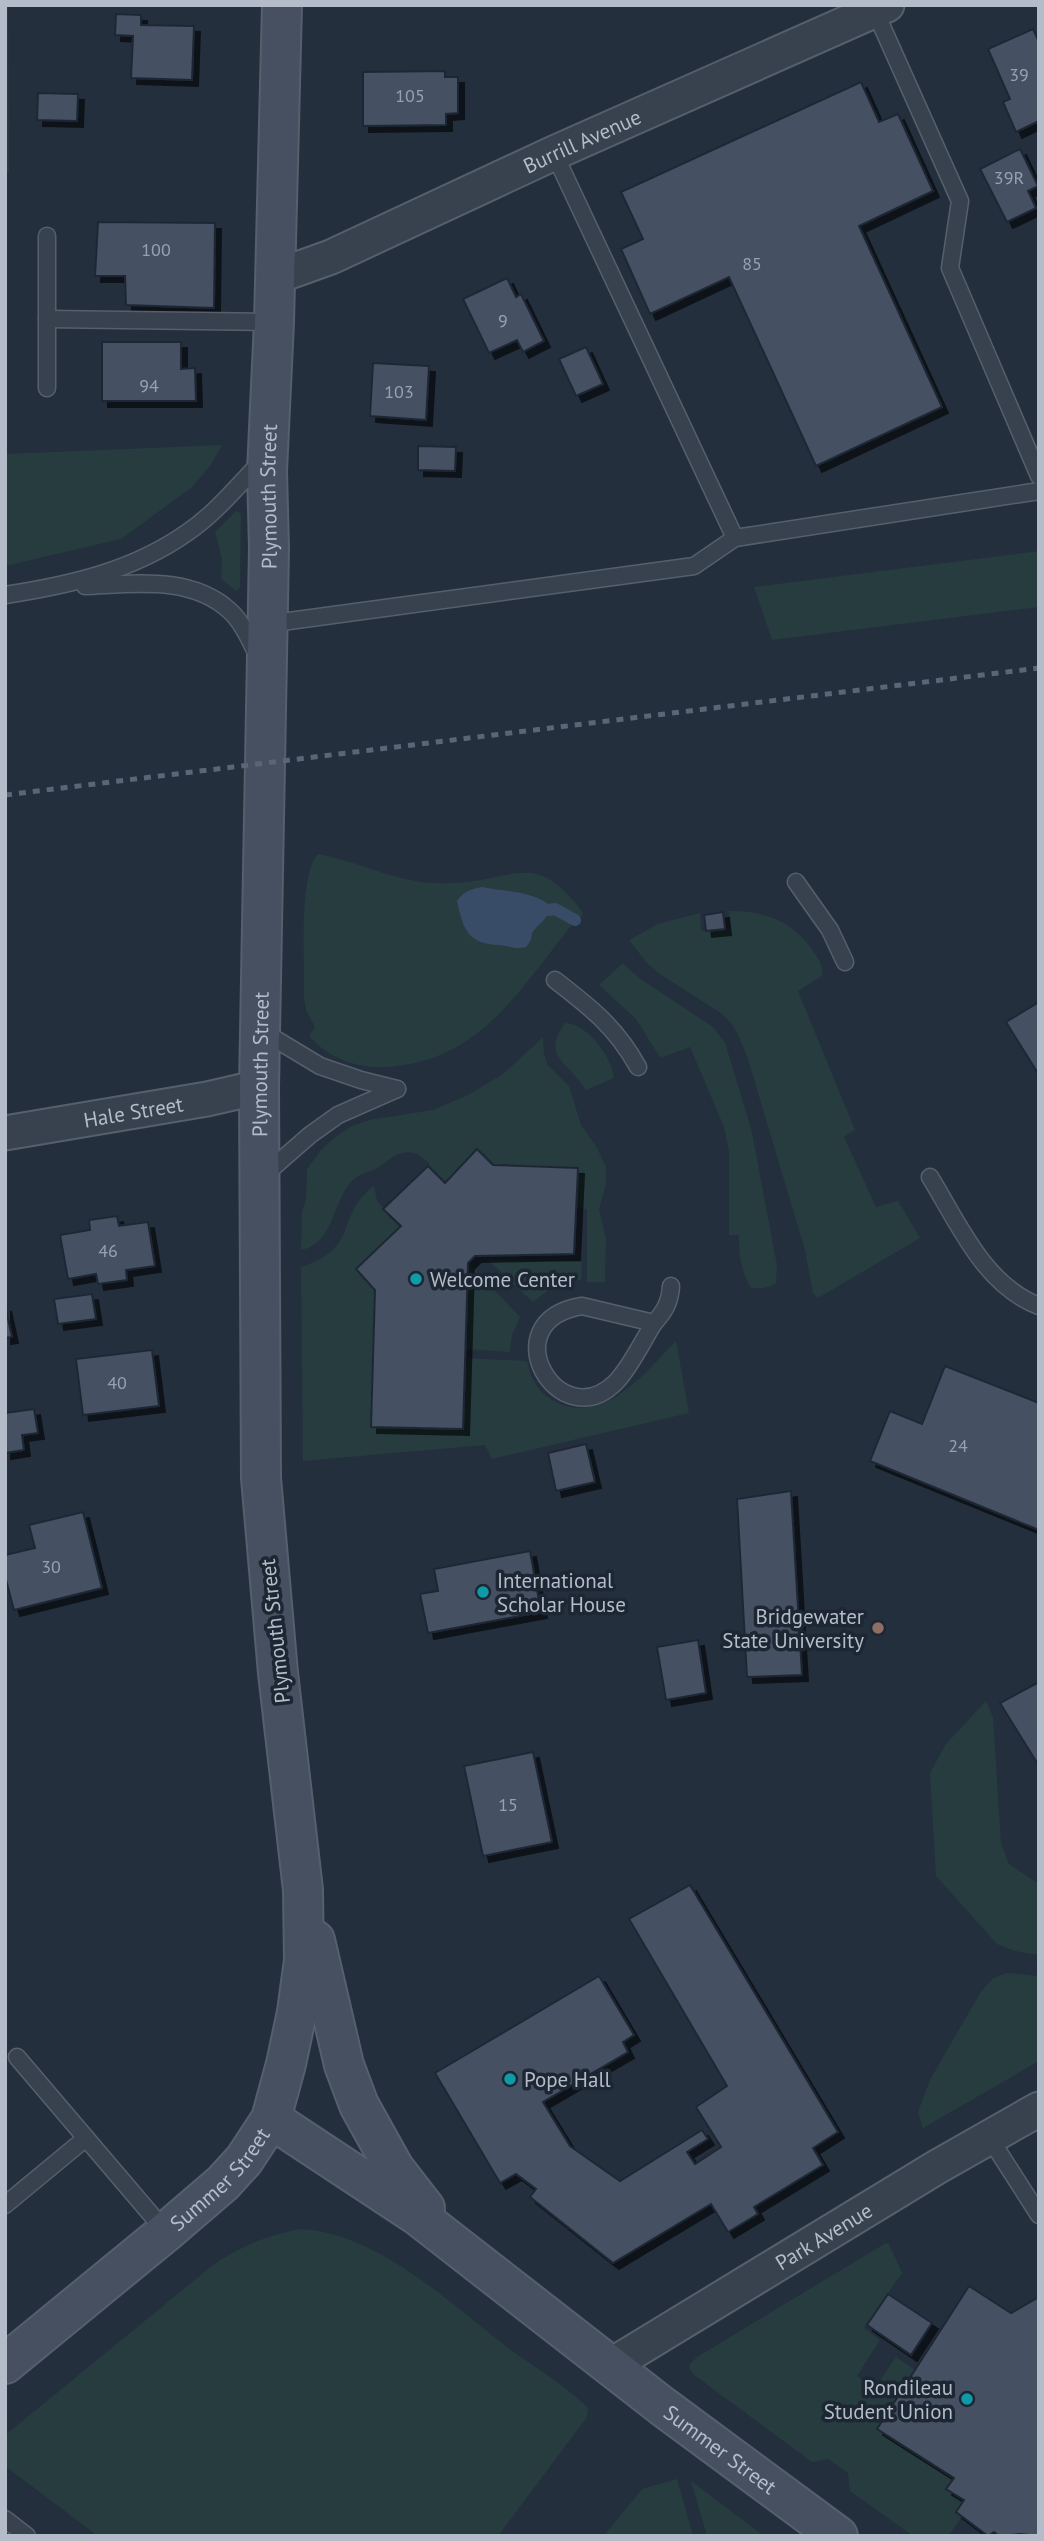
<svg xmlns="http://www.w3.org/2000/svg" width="1044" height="2541" font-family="'PT Sans',sans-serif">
<defs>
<filter id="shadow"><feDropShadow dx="6" dy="6" stdDeviation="0" flood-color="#0009"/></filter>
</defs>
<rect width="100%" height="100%" fill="#242f3e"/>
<g fill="#263c3f">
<path d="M 5,5 L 8,5 L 9,172 L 5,172 Z"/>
<path d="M 222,445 L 210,466 L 192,487 L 121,539 L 5,566 L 5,454 Z"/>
<path d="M 236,511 L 241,513 L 240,587 L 236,591 L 221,579 L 222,559 L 215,532 Z"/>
<path d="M 1039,551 L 1039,607 L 772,640 L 754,587 Z"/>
<path d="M 318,854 C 351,860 382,875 415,881 C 434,884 455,884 474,881 C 513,876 536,860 567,894 C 573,901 581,907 583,915 L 579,918 L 572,913 L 568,916 L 571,926 C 518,992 476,1066 380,1067 C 352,1067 328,1057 309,1036 L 315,1027 L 306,1010 L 304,998 C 305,967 298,875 318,854 Z"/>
<path d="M 729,911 C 763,910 794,922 813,951 C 819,960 824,966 822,976 L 798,991 L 855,1130 L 844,1137 L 876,1207 L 898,1201 L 920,1238 L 818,1298 L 813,1293 L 805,1250 L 747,1056 L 738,1035 L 732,1024 L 721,1013 L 661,975 L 647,963 L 629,940 L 658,924 L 700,913 L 701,931 L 730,928 Z"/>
<path d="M 623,963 L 639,978 L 713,1027 L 725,1043 L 751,1128 L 777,1265 L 776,1283 C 767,1288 760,1290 750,1287 C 741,1270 739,1255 739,1235 L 729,1235 L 729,1151 L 724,1127 L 690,1047 L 663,1057 L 659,1056 L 636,1019 L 599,985 Z"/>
<path d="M 565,1023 C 588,1024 612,1057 614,1078 L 586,1090 C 570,1063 540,1057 565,1023 Z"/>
<path d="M 543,1037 L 544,1054 L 548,1065 L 569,1086 L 581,1125 L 596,1146 L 606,1167 L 606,1184 L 599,1209 L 606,1239 L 605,1282 L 587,1282 L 587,1209 L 577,1208 L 578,1168 L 493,1165 L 477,1149 L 445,1183 L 428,1166 L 429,1163 C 411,1146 399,1151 382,1165 C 372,1173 359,1172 350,1183 C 332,1205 333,1244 301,1250 L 302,1212 L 306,1199 L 307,1169 L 321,1150 L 334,1138 L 352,1126 L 369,1120 L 433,1110 L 468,1095 L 503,1074 Z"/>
<path d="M 374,1186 L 377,1201 L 401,1226 L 356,1269 L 375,1290 L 372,1427 L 462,1429 L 465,1358 L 527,1361 C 531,1381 540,1395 558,1403 C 607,1424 646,1371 676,1341 L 689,1413 L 492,1459 L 485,1445 L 303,1461 L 301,1267 C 361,1248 334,1216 374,1186 Z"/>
<path d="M 487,1259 L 582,1262 L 581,1280 L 554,1286 L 533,1302 Z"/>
<path d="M 468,1263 L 520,1317 L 512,1335 L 510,1352 L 466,1349 Z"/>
<path d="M 986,1701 L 993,1717 L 1001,1843 L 1009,1864 L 1039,1884 L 1039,1955 L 1015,1951 L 997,1944 L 936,1876 L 930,1773 L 946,1744 Z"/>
<path d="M 1007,1973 L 1039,1976 L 1039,2061 L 923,2128 L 918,2112 L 930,2080 L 980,1993 L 993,1978 Z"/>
<path d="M 301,2229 C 378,2233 452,2305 511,2350 C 536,2368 566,2386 588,2408 L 587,2417 L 498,2536 L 98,2536 L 5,2466 L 5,2435 L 9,2432 L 213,2265 C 241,2246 268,2235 301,2229 Z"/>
<path d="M 886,2243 L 889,2244 L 902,2273 L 864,2328 L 880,2340 L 857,2376 L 875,2388 L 896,2357 L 915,2370 L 877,2429 L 954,2478 L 947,2488 L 964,2500 L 956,2512 L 962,2517 L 948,2536 L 913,2536 L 850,2491 L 848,2473 L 828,2459 L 812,2462 L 694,2375 L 689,2368 L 690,2364 L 697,2357 Z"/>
<path d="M 677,2479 L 693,2536 L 604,2536 L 642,2489 Z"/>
<path d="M 691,2481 L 764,2536 L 707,2536 Z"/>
</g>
<path fill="#394c67" d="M 482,887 C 505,892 527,890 547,903 C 550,921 540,921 532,933 L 531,940 L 526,947 C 513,950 511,946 499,945 C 468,944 463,929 457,901 C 464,891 471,889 482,887 Z"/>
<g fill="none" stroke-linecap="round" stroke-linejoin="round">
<path stroke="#394c67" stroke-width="12" d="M 548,910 L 555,909 L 575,920"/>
</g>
<g fill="#455162" stroke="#1f2835" stroke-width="2" filter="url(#shadow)">
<path d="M 116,14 L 141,15 L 141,25 L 194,26 L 192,80 L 131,78 L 133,36 L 115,35 Z"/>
<path d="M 1033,29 L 1039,42 L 1039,121 L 1016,132 L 1003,102 L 1010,99 L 988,49 Z"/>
<path d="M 445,71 L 445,77 L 458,77 L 458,113 L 446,114 L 446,125 L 363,126 L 363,72 Z"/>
<path d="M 861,82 L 879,122 L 898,114 L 933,191 L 859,226 L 942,407 L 816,466 L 729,277 L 650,314 L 621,249 L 643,239 L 621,192 Z"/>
<path d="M 38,93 L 78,94 L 77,121 L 37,120 Z"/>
<path d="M 1020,149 L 1038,186 L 1028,191 L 1036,208 L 1007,222 L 980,169 Z"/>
<path d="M 98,222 L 215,223 L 214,308 L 126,305 L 125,276 L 95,276 Z"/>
<path d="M 507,278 L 516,297 L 521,294 L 544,341 L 523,352 L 517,340 L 489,353 L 463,299 Z"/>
<path d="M 102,342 L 181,342 L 181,369 L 195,368 L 196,401 L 102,401 Z"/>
<path d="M 586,347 L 603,384 L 576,396 L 559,359 Z"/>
<path d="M 373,363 L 429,366 L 426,420 L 370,416 Z"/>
<path d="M 418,446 L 456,447 L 455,471 L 418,470 Z"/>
<path d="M 723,912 L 725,929 L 706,931 L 704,915 Z"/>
<path d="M 1039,1002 L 1039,1075 L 1006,1022 Z"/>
<path d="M 477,1149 L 493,1165 L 578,1168 L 574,1254 L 475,1256 L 468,1263 L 463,1429 L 371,1427 L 375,1290 L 356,1269 L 401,1226 L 383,1209 L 428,1166 L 445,1183 Z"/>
<path d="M 117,1216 L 119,1226 L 148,1222 L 155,1266 L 126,1270 L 127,1280 L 98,1284 L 96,1274 L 68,1279 L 60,1235 L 90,1230 L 89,1220 Z"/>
<path d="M 92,1294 L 96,1319 L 58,1324 L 54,1299 Z"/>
<path d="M 5,1305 L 12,1337 L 5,1338 Z"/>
<path d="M 152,1350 L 159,1406 L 83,1415 L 76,1359 Z"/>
<path d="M 945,1366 L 1039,1403 L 1039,1530 L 870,1461 L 890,1411 L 922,1424 Z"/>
<path d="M 34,1409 L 38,1433 L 22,1435 L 24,1450 L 5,1453 L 5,1413 Z"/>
<path d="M 586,1444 L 595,1482 L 556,1491 L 548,1453 Z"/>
<path d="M 791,1491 L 802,1675 L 747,1677 L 737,1499 Z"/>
<path d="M 83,1512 L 102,1588 L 14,1610 L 5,1576 L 5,1555 L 35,1548 L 29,1525 Z"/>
<path d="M 530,1551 L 541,1612 L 428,1633 L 420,1594 L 438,1591 L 434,1569 Z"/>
<path d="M 698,1640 L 706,1693 L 666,1700 L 657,1647 Z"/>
<path d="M 1039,1682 L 1039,1766 L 1000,1703 Z"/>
<path d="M 533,1752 L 552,1842 L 483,1856 L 464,1766 Z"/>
<path d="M 690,1885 L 838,2132 L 813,2148 L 823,2165 L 754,2207 L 758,2214 L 728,2232 L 711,2204 L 613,2263 L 530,2197 L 536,2189 L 516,2174 L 500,2183 L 435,2073 L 599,1976 L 634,2035 L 623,2042 L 628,2052 L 543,2102 L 570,2146 L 620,2181 L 702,2130 L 708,2139 L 687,2152 L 695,2164 L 721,2147 L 696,2107 L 727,2086 L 629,1919 Z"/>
<path d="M 969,2286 L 1011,2313 L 1039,2297 L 1039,2536 L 1020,2534 L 999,2536 L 994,2532 L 988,2536 L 956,2512 L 964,2500 L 946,2489 L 954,2478 L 877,2429 Z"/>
<path d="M 888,2294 L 932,2323 L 911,2355 L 867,2325 Z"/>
</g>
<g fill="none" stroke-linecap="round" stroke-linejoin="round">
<defs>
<g id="service">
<path d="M 875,11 L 960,201 L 950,268 L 1039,476"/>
<path d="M 554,153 L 735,538"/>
<path d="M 47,236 L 47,388"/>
<path d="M 47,319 L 274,322"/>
<path d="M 85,586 C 134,584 191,575 230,611 C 243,623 250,641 258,656"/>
<path d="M 5,595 C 70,585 133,571 188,532 C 216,513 238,485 262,461"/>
<path d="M 267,624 L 694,566 L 735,538 L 1039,491"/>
<path d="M 796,882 L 830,930 L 845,962"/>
<path d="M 555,980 C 590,1007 616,1027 638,1067"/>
<path d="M 262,1031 L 320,1066 L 361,1080 L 397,1089"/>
<path d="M 262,1177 L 310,1135 L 338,1115 L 397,1089"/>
<path d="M 930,1177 C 959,1224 984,1285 1039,1306"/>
<path d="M 582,1306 L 654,1323 C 642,1342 631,1366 616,1382 C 559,1439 490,1321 582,1306 Z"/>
<path d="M 654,1323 C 665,1311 670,1302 671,1286"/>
<path d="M 17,2057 L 166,2232"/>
<path d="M 989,2137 L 1039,2215"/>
<path d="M 5,2205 L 86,2138"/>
<path d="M 5,2519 L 27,2536"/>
</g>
<g id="minor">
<path id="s1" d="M 275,277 L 331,257 L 554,153 L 887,5"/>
<path id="s2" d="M 5,1133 L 207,1099 L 259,1087"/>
<path id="s3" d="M 610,2366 L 937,2167 L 1039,2109"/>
</g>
<g id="secondary">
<path d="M 315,1940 L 344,2065 L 359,2105 L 394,2168 L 425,2208"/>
<path id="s4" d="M 271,2119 L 418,2216 L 662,2406 L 838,2536"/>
<path id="s5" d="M 5,2364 L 166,2232 L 223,2183 L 244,2160 L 271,2119 L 286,2064 L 297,2012 L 304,1960 L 303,1890 L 278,1673 L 261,1478 L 259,1087 L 269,548 L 267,471 L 274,322 L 282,5"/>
</g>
</defs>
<use href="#service" stroke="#565f6c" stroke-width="19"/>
<use href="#minor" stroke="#565f6c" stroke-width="37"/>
<use href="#secondary" stroke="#565f6c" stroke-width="42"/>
<use href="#service" stroke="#38414e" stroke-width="16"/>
<use href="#minor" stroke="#38414e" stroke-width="33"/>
<use href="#secondary" stroke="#465061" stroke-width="38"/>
<path stroke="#5a6575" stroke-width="5" stroke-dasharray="7 7" stroke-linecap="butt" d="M 5,795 L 1039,668"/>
</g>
<g fill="#0f9aa8" stroke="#1d2633" stroke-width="2.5">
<circle cx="416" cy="1279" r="7"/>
<circle cx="483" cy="1592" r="7"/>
<circle cx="510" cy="2079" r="7"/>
<circle cx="967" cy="2399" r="7"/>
</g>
<circle fill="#8d6e63" stroke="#1d2633" stroke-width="2.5" cx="878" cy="1628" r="7"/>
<g text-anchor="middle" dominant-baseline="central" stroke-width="7" stroke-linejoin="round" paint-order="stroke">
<g font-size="18" fill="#98a1af">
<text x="1019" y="74">39</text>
<text x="410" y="95">105</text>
<text x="1009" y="177">39R</text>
<text x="156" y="249">100</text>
<text x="752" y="263">85</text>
<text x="503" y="320">9</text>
<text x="149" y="385">94</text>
<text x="399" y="391">103</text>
<text x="108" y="1250">46</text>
<text x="117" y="1382">40</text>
<text x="958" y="1445">24</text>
<text x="51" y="1566">30</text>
<text x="508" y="1804">15</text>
</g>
<g font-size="21" fill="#b4bcc9" stroke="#1d2633">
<text stroke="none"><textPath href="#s1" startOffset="336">Burrill Avenue</textPath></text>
<text stroke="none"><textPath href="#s5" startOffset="1992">Plymouth Street</textPath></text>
<text stroke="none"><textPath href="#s5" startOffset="1424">Plymouth Street</textPath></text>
<text stroke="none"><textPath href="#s2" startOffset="130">Hale Street</textPath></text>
<text transform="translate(275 1631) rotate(-96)">Plymouth Street</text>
<text stroke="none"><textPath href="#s5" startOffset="284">Summer Street</textPath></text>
<text stroke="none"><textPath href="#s3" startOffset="250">Park Avenue</textPath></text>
<text stroke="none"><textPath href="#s4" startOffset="558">Summer Street</textPath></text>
</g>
<g font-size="21" fill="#b4bcc9" stroke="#1d2633" text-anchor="start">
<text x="430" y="1279">Welcome Center</text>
<text x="497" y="1580">International<tspan x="497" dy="24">Scholar House</tspan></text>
<text x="864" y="1616" text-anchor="end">Bridgewater<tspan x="864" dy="24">State University</tspan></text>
<text x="524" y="2079">Pope Hall</text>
<text x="953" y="2387" text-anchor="end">Rondileau<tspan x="953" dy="24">Student Union</tspan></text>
</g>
</g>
<rect width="1044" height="2541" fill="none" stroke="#b4bcc9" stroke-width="14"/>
</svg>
